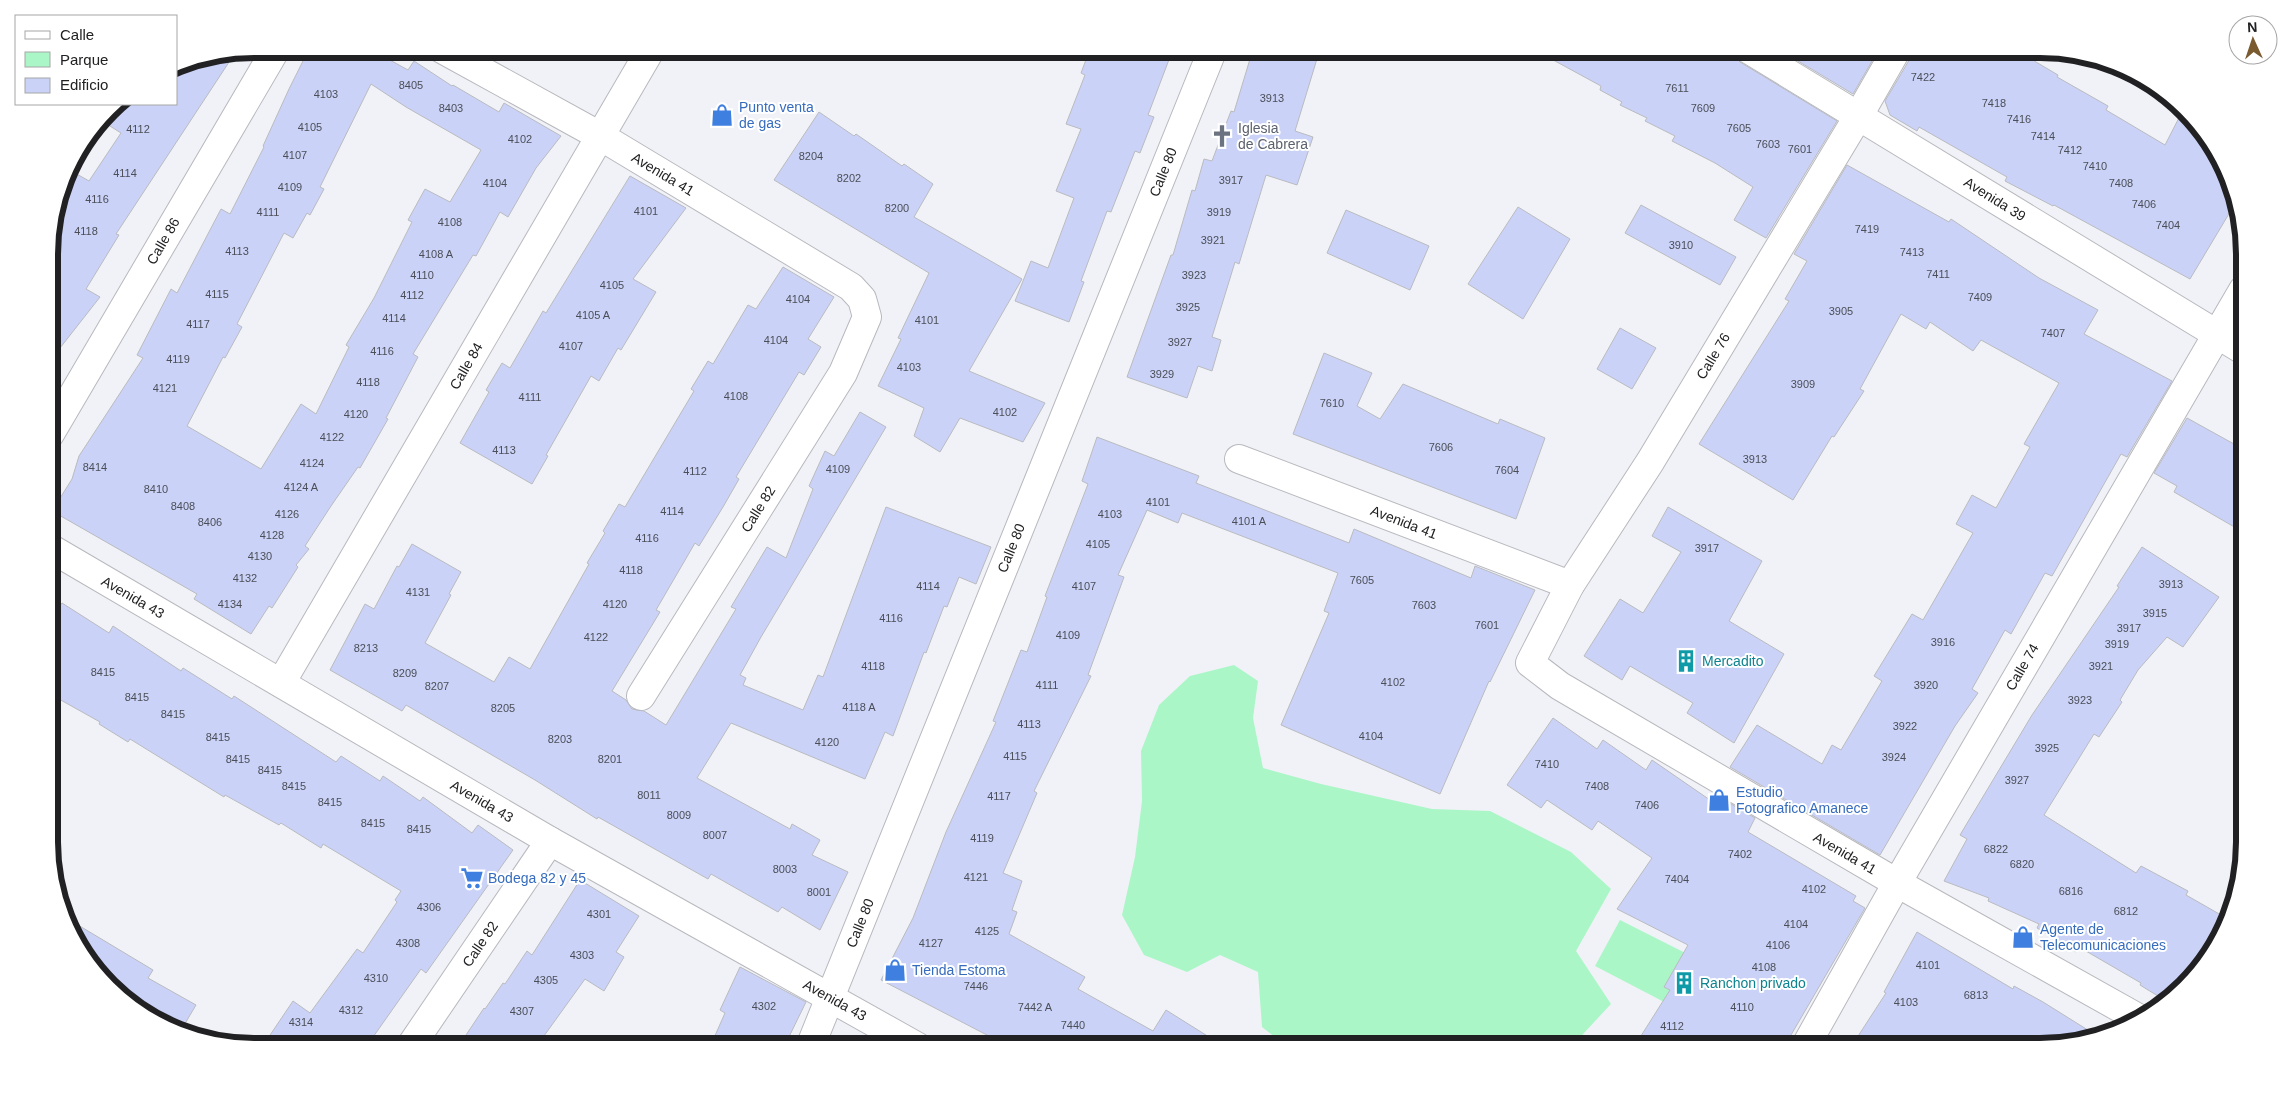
<svg xmlns="http://www.w3.org/2000/svg" width="2293" height="1096" font-family="Helvetica,sans-serif">
<rect width="100%" height="100%" fill="#f1f2f7"/>
<g fill="#abf6c7">
<path d="M 1234,665 L 1258,681 L 1253,718 L 1263,768 L 1321,784 L 1432,809 L 1490,811 L 1571,852 L 1611,889 L 1576,951 L 1611,1004 L 1571,1047 L 1288,1047 L 1262,1027 L 1258,972 L 1220,955 L 1187,972 L 1144,955 L 1122,915 L 1135,857 L 1142,801 L 1141,751 L 1159,705 L 1190,676 Z"/>
<path d="M 1620,920 L 1719,970 L 1691,1016 L 1595,966 Z"/>
</g>
<g fill="#cad3f7" stroke="#babbc0" fill-rule="evenodd">
<path d="M 309,49 L 370,49 L 408,70 L 414,61 L 452,86 L 453,85 L 499,112 L 504,103 L 561,136 L 536,168 L 508,217 L 500,212 L 476,256 L 473,255 L 413,354 L 418,357 L 386,418 L 388,419 L 360,468 L 358,467 L 331,506 L 305,546 L 309,549 L 296,565 L 298,567 L 272,608 L 269,606 L 251,634 L 194,599 L 197,594 L 52,511 L 72,479 L 79,456 L 143,358 L 137,355 L 171,289 L 177,293 L 221,209 L 230,214 L 264,147 L 263,146 L 289,89 ZM 371,84 L 406,107 L 481,150 L 450,202 L 425,189 L 408,220 L 412,222 L 374,298 L 346,345 L 349,347 L 316,414 L 301,404 L 261,469 L 187,426 L 223,357 L 225,358 L 242,327 L 237,324 L 284,233 L 293,238 L 307,213 L 310,215 L 324,189 L 320,187 Z"/>
<path d="M 1090,49 L 1173,49 L 1148,115 L 1154,117 L 1140,153 L 1135,151 L 1111,212 L 1107,211 L 1081,281 L 1084,282 L 1069,322 L 1015,301 L 1031,261 L 1048,268 L 1074,198 L 1056,191 L 1081,129 L 1066,124 L 1085,75 L 1081,73 Z"/>
<path d="M 1253,49 L 1320,49 L 1295,131 L 1313,137 L 1297,185 L 1266,175 L 1239,264 L 1235,262 L 1212,337 L 1221,340 L 1212,371 L 1198,366 L 1187,398 L 1127,377 L 1171,255 L 1173,255 L 1192,190 L 1195,191 L 1204,159 L 1212,161 L 1231,111 L 1234,112 Z"/>
<path d="M 1533,49 L 1732,49 L 1734,56 L 1740,62 L 1837,121 L 1766,238 L 1734,220 L 1753,187 L 1715,163 L 1672,141 L 1675,136 L 1645,121 L 1647,118 L 1620,105 L 1622,102 L 1600,90 L 1601,86 Z"/>
<path d="M 1778,49 L 1879,49 L 1853,94 Z"/>
<path d="M 1913,49 L 2014,49 L 2058,75 L 2057,77 L 2108,106 L 2106,110 L 2165,145 L 2183,110 L 2202,129 L 2229,176 L 2236,202 L 2190,279 L 2054,205 L 2053,206 L 2005,181 L 2007,177 L 1919,127 L 1917,131 L 1890,115 L 1885,101 L 1911,57 Z"/>
<path d="M 235,53 L 116,234 L 119,235 L 86,289 L 100,297 L 49,362 L 49,240 L 68,169 L 89,181 L 121,133 L 102,121 L 115,104 L 176,104 L 176,64 Z"/>
<path d="M 819,112 L 854,136 L 856,134 L 902,166 L 904,164 L 933,184 L 914,217 L 1022,279 L 969,371 L 1045,403 L 1023,442 L 960,418 L 940,452 L 914,436 L 924,408 L 878,386 L 901,339 L 898,338 L 929,273 L 774,180 Z"/>
<path d="M 1847,165 L 1949,222 L 1951,219 L 2039,278 L 2098,310 L 2084,334 L 2172,381 L 2127,457 L 2121,454 L 2052,576 L 2045,573 L 2011,634 L 2005,630 L 1972,689 L 1978,693 L 1955,726 L 1880,855 L 1730,767 L 1757,725 L 1822,764 L 1832,745 L 1841,750 L 1882,681 L 1874,676 L 1912,614 L 1923,620 L 1973,533 L 1956,524 L 1972,495 L 1996,508 L 2030,447 L 2024,444 L 2059,383 L 1981,340 L 1973,351 L 1930,322 L 1926,329 L 1901,314 L 1860,389 L 1864,391 L 1834,437 L 1832,436 L 1793,500 L 1699,444 L 1789,301 L 1785,299 L 1807,261 L 1794,254 Z"/>
<path d="M 630,176 L 686,208 L 633,279 L 656,292 L 621,350 L 618,348 L 599,381 L 591,376 L 546,455 L 548,456 L 532,484 L 460,443 L 489,392 L 486,390 L 502,363 L 510,368 L 543,311 L 546,313 Z"/>
<path d="M 1641,205 L 1736,257 L 1720,285 L 1625,233 Z"/>
<path d="M 1518,207 L 1570,239 L 1523,319 L 1468,284 Z"/>
<path d="M 1346,210 L 1429,246 L 1410,290 L 1327,253 Z"/>
<path d="M 783,267 L 834,297 L 808,339 L 821,347 L 804,375 L 799,372 L 736,477 L 739,479 L 723,507 L 699,546 L 695,543 L 656,610 L 660,612 L 612,691 L 626,700 L 632,709 L 644,711 L 666,725 L 736,609 L 731,607 L 767,547 L 786,558 L 813,489 L 809,486 L 825,451 L 834,456 L 860,412 L 886,427 L 761,637 L 740,675 L 746,678 L 743,685 L 803,710 L 818,675 L 823,677 L 886,507 L 991,547 L 976,584 L 959,577 L 947,607 L 944,606 L 926,653 L 924,652 L 893,736 L 885,732 L 865,779 L 731,723 L 697,778 L 790,829 L 792,824 L 820,840 L 812,855 L 848,872 L 820,930 L 782,907 L 778,912 L 711,874 L 708,879 L 598,817 L 597,819 L 535,780 L 406,705 L 402,711 L 330,670 L 365,604 L 374,609 L 397,566 L 399,567 L 412,544 L 461,572 L 449,594 L 451,595 L 425,643 L 494,682 L 509,657 L 530,669 L 589,564 L 587,563 L 605,533 L 603,531 L 619,504 L 625,507 L 694,391 L 691,389 L 708,361 L 713,364 L 748,305 L 756,309 Z"/>
<path d="M 1620,328 L 1656,348 L 1632,389 L 1597,369 Z"/>
<path d="M 1324,353 L 1372,373 L 1357,406 L 1380,419 L 1403,384 L 1498,424 L 1500,419 L 1545,438 L 1516,519 L 1293,434 Z"/>
<path d="M 2187,418 L 2243,449 L 2243,532 L 2174,492 L 2177,486 L 2154,473 Z"/>
<path d="M 1097,437 L 1199,476 L 1196,483 L 1349,543 L 1354,529 L 1471,578 L 1475,566 L 1535,590 L 1490,682 L 1489,681 L 1440,794 L 1281,725 L 1329,613 L 1324,611 L 1338,573 L 1182,513 L 1178,523 L 1147,510 L 1118,575 L 1124,577 L 1088,675 L 1091,676 L 1034,791 L 1037,793 L 1003,873 L 1022,881 L 1012,910 L 1017,912 L 1009,934 L 1085,977 L 1078,989 L 1153,1031 L 1166,1010 L 1225,1047 L 1010,1047 L 881,980 L 913,918 L 946,832 L 996,722 L 993,721 L 1021,650 L 1027,652 L 1047,597 L 1045,596 L 1088,484 L 1082,481 Z"/>
<path d="M 1668,507 L 1762,561 L 1729,621 L 1784,654 L 1734,743 L 1687,713 L 1693,703 L 1630,666 L 1622,680 L 1584,656 L 1620,599 L 1643,613 L 1681,552 L 1652,536 Z"/>
<path d="M 2142,547 L 2219,597 L 2183,647 L 2167,637 L 2138,670 L 2120,700 L 2122,702 L 2099,737 L 2094,734 L 2044,815 L 2136,873 L 2141,866 L 2188,891 L 2186,895 L 2228,919 L 2199,970 L 2166,1001 L 2140,985 L 2141,983 L 2079,947 L 2076,952 L 2037,928 L 2039,924 L 1988,901 L 1989,898 L 1944,881 L 1967,839 L 1960,835 L 2032,715 L 2119,587 L 2117,586 Z"/>
<path d="M 62,603 L 109,633 L 113,626 L 181,671 L 183,668 L 232,699 L 234,696 L 336,762 L 341,756 L 380,781 L 383,776 L 420,801 L 423,797 L 472,833 L 478,825 L 513,850 L 426,973 L 421,969 L 366,1047 L 262,1047 L 293,1001 L 310,1013 L 357,949 L 363,953 L 397,902 L 395,900 L 401,891 L 323,844 L 321,848 L 281,823 L 279,825 L 225,795 L 224,797 L 130,739 L 128,742 L 99,724 L 100,722 L 50,694 L 50,620 Z"/>
<path d="M 1553,718 L 1597,749 L 1603,740 L 1646,770 L 1652,760 L 1710,800 L 1714,794 L 1755,818 L 1748,832 L 1856,896 L 1853,901 L 1865,908 L 1784,1047 L 1634,1047 L 1670,990 L 1664,987 L 1688,945 L 1617,909 L 1652,858 L 1598,821 L 1592,830 L 1547,800 L 1541,808 L 1507,785 Z"/>
<path d="M 580,880 L 639,916 L 616,952 L 624,957 L 604,991 L 585,979 L 536,1047 L 458,1047 L 484,1008 L 485,1009 L 503,983 L 505,984 L 527,951 L 532,955 Z"/>
<path d="M 63,916 L 153,970 L 148,978 L 196,1005 L 180,1032 L 129,1005 L 91,967 Z"/>
<path d="M 1917,932 L 2013,989 L 2014,986 L 2043,1002 L 2099,1037 L 2052,1047 L 1851,1047 L 1886,993 L 1884,992 Z"/>
<path d="M 740,967 L 806,1002 L 784,1047 L 710,1047 L 725,1013 L 720,1010 Z"/>
</g>
<g fill="none" stroke-linecap="round" stroke-linejoin="round">
<defs>
<g id="minor">
<path d="M 442,49 L 600,136 L 851,287 L 862,299 L 867,317 L 843,373 L 641,696"/>
<path d="M 1748,49 L 2243,350"/>
<path d="M 1897,49 L 1859,115 L 1650,462 L 1570,585 L 1530,663 L 1560,686 L 1897,883 L 2140,1019"/>
<path d="M 50,434 L 276,49"/>
<path d="M 1239,459 L 1570,585"/>
<path d="M 50,548 L 550,841 L 918,1047"/>
<path d="M 281,683 L 651,49"/>
<path d="M 410,1047 L 550,841"/>
<path d="M 810,1047 L 1213,49"/>
<path d="M 1805,1047 L 1897,883 L 2243,290"/>
</g>
</defs>
<use href="#minor" stroke="#b8b9be" stroke-width="30"/>
<use href="#minor" stroke="#fff" stroke-width="28"/>
</g>
<defs>
<symbol id="shop-bare" viewBox="-9 -9 18 18"><path d="M-5-2.5h2.3a2.7 3.5 0 0 1 5.4 0H5L5.5 6h-11ZM-1.5-2.5h3a1.5 2.3 0 0 0-3 0Z" fill="#3f7fe0" stroke="#fff" stroke-width="2.5" paint-order="stroke"/></symbol>
<symbol id="church-bare" viewBox="-9 -9 18 18"><path d="M-1.2-6h2.4v3.5h3.3v2.4h-3.3V6h-2.4V-.1h-3.3v-2.4h3.3Z" fill="#6b7280" stroke="#fff" stroke-width="2.5" paint-order="stroke"/></symbol>
<symbol id="building-bare" viewBox="-9 -9 18 18"><path d="M-4-6H4V6H1V3H-1V6H-4ZM-2.5-4.3h1.7v1.8h-1.7ZM.8-4.3h1.7v1.8H.8ZM-2.5-1h1.7V.8h-1.7ZM.8-1h1.7V.8H.8Z" fill="#0f9aa8" stroke="#fff" stroke-width="2.5" paint-order="stroke"/></symbol>
<symbol id="supermarket-bare" viewBox="-9 -9 18 18"><path d="M-6-5.5h2.5l.6 2H6L4.5 2H-2.5L-4.4-4H-6ZM-1.5 3.2a1.3 1.3 0 1 0 .1 0ZM3 3.2a1.3 1.3 0 1 0 .1 0Z" fill="#3f7fe0" stroke="#fff" stroke-width="2.5" paint-order="stroke"/></symbol>
</defs>
<g fill-rule="evenodd">
<use href="#shop-bare" x="706" y="99" width="32" height="32"/>
<use href="#church-bare" x="1206" y="120" width="32" height="32"/>
<use href="#building-bare" x="1670" y="645" width="32" height="32"/>
<use href="#shop-bare" x="1703" y="784" width="32" height="32"/>
<use href="#supermarket-bare" x="456" y="862" width="32" height="32"/>
<use href="#shop-bare" x="2007" y="921" width="32" height="32"/>
<use href="#shop-bare" x="879" y="954" width="32" height="32"/>
<use href="#building-bare" x="1668" y="967" width="32" height="32"/>
</g>
<g text-anchor="middle" dominant-baseline="central" stroke-width="4" stroke-linejoin="round" paint-order="stroke">
<g font-size="11" fill="#4b4e58">
<text x="1923" y="77">7422</text>
<text x="411" y="85">8405</text>
<text x="1677" y="88">7611</text>
<text x="326" y="94">4103</text>
<text x="1272" y="98">3913</text>
<text x="1994" y="103">7418</text>
<text x="451" y="108">8403</text>
<text x="1703" y="108">7609</text>
<text x="2019" y="119">7416</text>
<text x="310" y="127">4105</text>
<text x="1739" y="128">7605</text>
<text x="138" y="129">4112</text>
<text x="2043" y="136">7414</text>
<text x="520" y="139">4102</text>
<text x="1768" y="144">7603</text>
<text x="1800" y="149">7601</text>
<text x="2070" y="150">7412</text>
<text x="295" y="155">4107</text>
<text x="811" y="156">8204</text>
<text x="2095" y="166">7410</text>
<text x="125" y="173">4114</text>
<text x="849" y="178">8202</text>
<text x="1231" y="180">3917</text>
<text x="495" y="183">4104</text>
<text x="2121" y="183">7408</text>
<text x="290" y="187">4109</text>
<text x="97" y="199">4116</text>
<text x="2144" y="204">7406</text>
<text x="897" y="208">8200</text>
<text x="646" y="211">4101</text>
<text x="268" y="212">4111</text>
<text x="1219" y="212">3919</text>
<text x="450" y="222">4108</text>
<text x="2168" y="225">7404</text>
<text x="1867" y="229">7419</text>
<text x="86" y="231">4118</text>
<text x="1213" y="240">3921</text>
<text x="1681" y="245">3910</text>
<text x="237" y="251">4113</text>
<text x="1912" y="252">7413</text>
<text x="436" y="254">4108 A</text>
<text x="1938" y="274">7411</text>
<text x="422" y="275">4110</text>
<text x="1194" y="275">3923</text>
<text x="612" y="285">4105</text>
<text x="217" y="294">4115</text>
<text x="412" y="295">4112</text>
<text x="1980" y="297">7409</text>
<text x="798" y="299">4104</text>
<text x="1188" y="307">3925</text>
<text x="1841" y="311">3905</text>
<text x="593" y="315">4105 A</text>
<text x="394" y="318">4114</text>
<text x="927" y="320">4101</text>
<text x="198" y="324">4117</text>
<text x="2053" y="333">7407</text>
<text x="776" y="340">4104</text>
<text x="1180" y="342">3927</text>
<text x="571" y="346">4107</text>
<text x="382" y="351">4116</text>
<text x="178" y="359">4119</text>
<text x="909" y="367">4103</text>
<text x="1162" y="374">3929</text>
<text x="368" y="382">4118</text>
<text x="1803" y="384">3909</text>
<text x="165" y="388">4121</text>
<text x="736" y="396">4108</text>
<text x="530" y="397">4111</text>
<text x="1332" y="403">7610</text>
<text x="1005" y="412">4102</text>
<text x="356" y="414">4120</text>
<text x="332" y="437">4122</text>
<text x="1441" y="447">7606</text>
<text x="504" y="450">4113</text>
<text x="1755" y="459">3913</text>
<text x="312" y="463">4124</text>
<text x="95" y="467">8414</text>
<text x="838" y="469">4109</text>
<text x="1507" y="470">7604</text>
<text x="695" y="471">4112</text>
<text x="301" y="487">4124 A</text>
<text x="156" y="489">8410</text>
<text x="1158" y="502">4101</text>
<text x="183" y="506">8408</text>
<text x="672" y="511">4114</text>
<text x="287" y="514">4126</text>
<text x="1110" y="514">4103</text>
<text x="1249" y="521">4101 A</text>
<text x="210" y="522">8406</text>
<text x="272" y="535">4128</text>
<text x="647" y="538">4116</text>
<text x="1098" y="544">4105</text>
<text x="1707" y="548">3917</text>
<text x="260" y="556">4130</text>
<text x="631" y="570">4118</text>
<text x="245" y="578">4132</text>
<text x="1362" y="580">7605</text>
<text x="2171" y="584">3913</text>
<text x="928" y="586">4114</text>
<text x="1084" y="586">4107</text>
<text x="418" y="592">4131</text>
<text x="230" y="604">4134</text>
<text x="615" y="604">4120</text>
<text x="1424" y="605">7603</text>
<text x="2155" y="613">3915</text>
<text x="891" y="618">4116</text>
<text x="1487" y="625">7601</text>
<text x="2129" y="628">3917</text>
<text x="1068" y="635">4109</text>
<text x="596" y="637">4122</text>
<text x="1943" y="642">3916</text>
<text x="2117" y="644">3919</text>
<text x="366" y="648">8213</text>
<text x="873" y="666">4118</text>
<text x="2101" y="666">3921</text>
<text x="103" y="672">8415</text>
<text x="405" y="673">8209</text>
<text x="1393" y="682">4102</text>
<text x="1047" y="685">4111</text>
<text x="1926" y="685">3920</text>
<text x="437" y="686">8207</text>
<text x="137" y="697">8415</text>
<text x="2080" y="700">3923</text>
<text x="859" y="707">4118 A</text>
<text x="503" y="708">8205</text>
<text x="173" y="714">8415</text>
<text x="1029" y="724">4113</text>
<text x="1905" y="726">3922</text>
<text x="1371" y="736">4104</text>
<text x="218" y="737">8415</text>
<text x="560" y="739">8203</text>
<text x="827" y="742">4120</text>
<text x="2047" y="748">3925</text>
<text x="1015" y="756">4115</text>
<text x="1894" y="757">3924</text>
<text x="238" y="759">8415</text>
<text x="610" y="759">8201</text>
<text x="1547" y="764">7410</text>
<text x="270" y="770">8415</text>
<text x="2017" y="780">3927</text>
<text x="294" y="786">8415</text>
<text x="1597" y="786">7408</text>
<text x="649" y="795">8011</text>
<text x="999" y="796">4117</text>
<text x="330" y="802">8415</text>
<text x="1647" y="805">7406</text>
<text x="679" y="815">8009</text>
<text x="373" y="823">8415</text>
<text x="419" y="829">8415</text>
<text x="715" y="835">8007</text>
<text x="982" y="838">4119</text>
<text x="1996" y="849">6822</text>
<text x="1740" y="854">7402</text>
<text x="2022" y="864">6820</text>
<text x="785" y="869">8003</text>
<text x="976" y="877">4121</text>
<text x="1677" y="879">7404</text>
<text x="1814" y="889">4102</text>
<text x="2071" y="891">6816</text>
<text x="819" y="892">8001</text>
<text x="429" y="907">4306</text>
<text x="2126" y="911">6812</text>
<text x="599" y="914">4301</text>
<text x="1796" y="924">4104</text>
<text x="987" y="931">4125</text>
<text x="408" y="943">4308</text>
<text x="931" y="943">4127</text>
<text x="1778" y="945">4106</text>
<text x="582" y="955">4303</text>
<text x="1928" y="965">4101</text>
<text x="1764" y="967">4108</text>
<text x="376" y="978">4310</text>
<text x="546" y="980">4305</text>
<text x="976" y="986">7446</text>
<text x="1976" y="995">6813</text>
<text x="1906" y="1002">4103</text>
<text x="764" y="1006">4302</text>
<text x="1035" y="1007">7442 A</text>
<text x="1742" y="1007">4110</text>
<text x="351" y="1010">4312</text>
<text x="522" y="1011">4307</text>
<text x="301" y="1022">4314</text>
<text x="1073" y="1025">7440</text>
<text x="1672" y="1026">4112</text>
</g>
<g font-size="14" fill="#366cbe" stroke="#fff" text-anchor="start">
<text x="739" y="107">Punto venta<tspan x="739" dy="16">de gas</tspan></text>
<text x="1736" y="792">Estudio<tspan x="1736" dy="16">Fotografico Amanece</tspan></text>
<text x="488" y="878">Bodega 82 y 45</text>
<text x="2040" y="929">Agente de<tspan x="2040" dy="16">Telecomunicaciones</tspan></text>
<text x="912" y="970">Tienda Estoma</text>
</g>
<g font-size="14" fill="#5b616d" stroke="#fff" text-anchor="start">
<text x="1238" y="128">Iglesia<tspan x="1238" dy="16">de Cabrera</tspan></text>
</g>
<g font-size="14" fill="#212123" stroke="#fff">
<text transform="translate(1163 172) rotate(-68)">Calle 80</text>
<text transform="translate(663 174) rotate(31)">Avenida 41</text>
<text transform="translate(1995 199) rotate(32)">Avenida 39</text>
<text transform="translate(163 241) rotate(-60)">Calle 86</text>
<text transform="translate(1713 356) rotate(-59)">Calle 76</text>
<text transform="translate(466 366) rotate(-60)">Calle 84</text>
<text transform="translate(758 509) rotate(-58)">Calle 82</text>
<text transform="translate(1404 522) rotate(21)">Avenida 41</text>
<text transform="translate(1011 548) rotate(-68)">Calle 80</text>
<text transform="translate(133 597) rotate(30)">Avenida 43</text>
<text transform="translate(2022 667) rotate(-60)">Calle 74</text>
<text transform="translate(482 801) rotate(30)">Avenida 43</text>
<text transform="translate(1845 853) rotate(30)">Avenida 41</text>
<text transform="translate(860 923) rotate(-68)">Calle 80</text>
<text transform="translate(480 944) rotate(-56)">Calle 82</text>
<text transform="translate(835 1000) rotate(29)">Avenida 43</text>
</g>
<g font-size="14" fill="#0d838f" stroke="#fff" text-anchor="start">
<text x="1702" y="661">Mercadito</text>
<text x="1700" y="983">Ranchon privado</text>
</g>
</g>
<path d="M0 0H2293V1096H0ZM254 58H2040A196 196 0 0 1 2236 254V842A196 196 0 0 1 2040 1038H254A196 196 0 0 1 58 842V254A196 196 0 0 1 254 58Z" fill="#fff" fill-rule="evenodd"/>
<path fill="none" stroke="#212123" stroke-width="6" d="M254 58H2040A196 196 0 0 1 2236 254V842A196 196 0 0 1 2040 1038H254A196 196 0 0 1 58 842V254A196 196 0 0 1 254 58Z"/>
<rect x="15" y="15" width="162" height="90" fill="#ffffff" stroke="#a6a6a7"/>
<rect x="25" y="31" width="25" height="8" fill="#ffffff" stroke="#a6a6a7"/>
<text x="60" y="40" font-size="15" fill="#212123">Calle</text>
<rect x="25" y="52" width="25" height="15" fill="#abf6c7" stroke="#a6a6a7"/>
<text x="60" y="65" font-size="15" fill="#212123">Parque</text>
<rect x="25" y="78" width="25" height="15" fill="#cad3f7" stroke="#a6a6a7"/>
<text x="60" y="90" font-size="15" fill="#212123">Edificio</text>
<g transform="translate(2253 40) rotate(357)"><circle r="24" fill="#ffffff" stroke="#a6a6a7"/>
<path d="M0-4L9 19L0 12L-9 19Z" fill="#7a5b30"/>
<text y="-8" font-size="14" font-weight="bold" text-anchor="middle" fill="#212123">N</text>
</g>
</svg>
